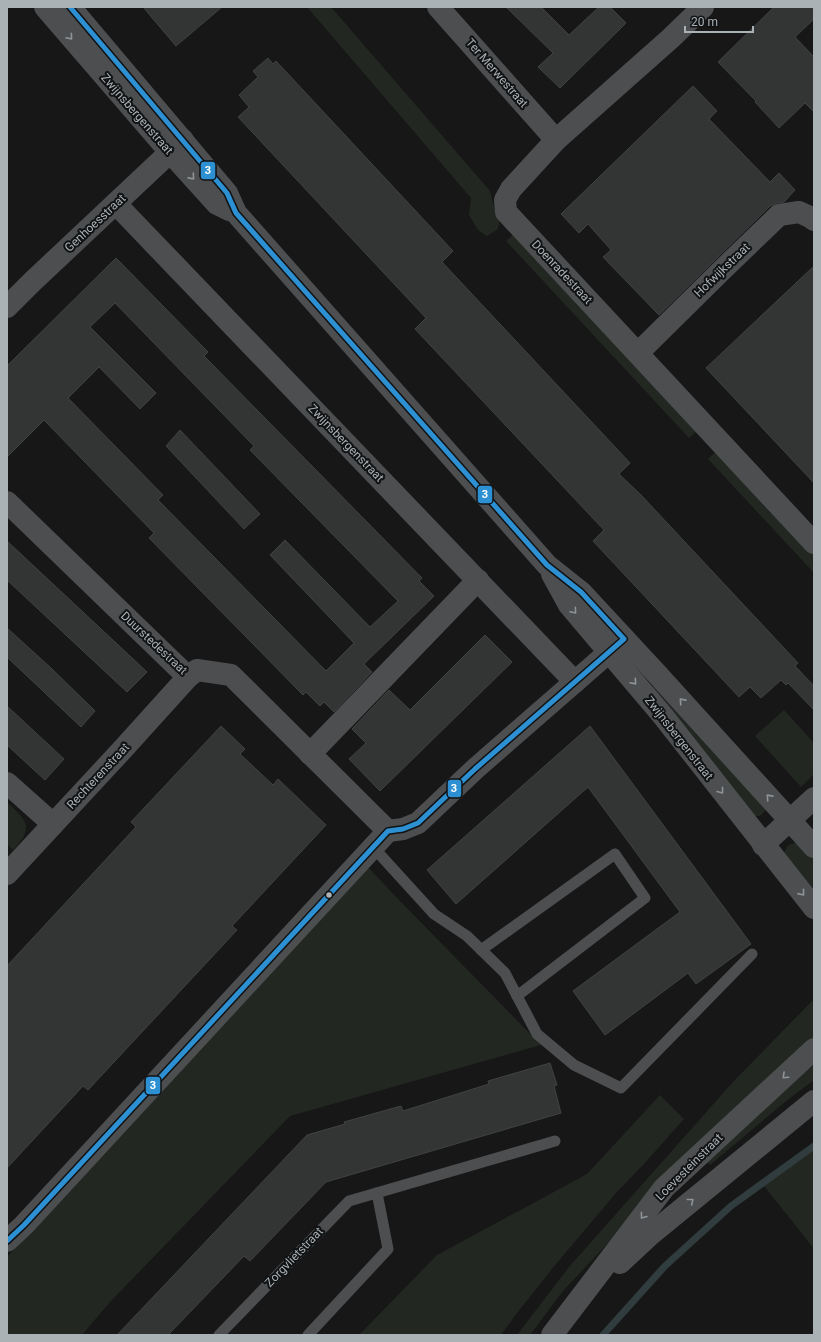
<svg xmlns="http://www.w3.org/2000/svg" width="821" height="1342" font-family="Roboto,sans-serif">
<rect width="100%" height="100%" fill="#171717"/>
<g fill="#222721">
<path d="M 307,7 L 331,7 L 490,191 L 494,207 L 500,217 L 498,229 L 487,236 L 478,230 L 469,215 L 471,198 Z"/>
<path d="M 516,232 L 699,429 L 689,438 L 506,241 Z"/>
<path d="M 718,450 L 814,553 L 814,573 L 708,459 Z"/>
<path d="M 657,683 L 765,803 L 765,811 L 760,816 L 754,816 L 650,690 Z"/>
<path d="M 784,710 L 813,742 L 814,741 L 814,774 L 801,787 L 755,736 Z"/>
<path d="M 7,802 C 27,821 35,827 13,850 L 7,844 Z"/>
<path d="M 796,843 L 805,847 L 814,858 L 814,891 L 784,853 C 787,846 788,844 796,843 Z"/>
<path d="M 367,866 L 399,900 L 541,1045 L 290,1116 L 110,1302 L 82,1335 L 7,1335 L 7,1257 L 210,1038 Z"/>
<path d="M 812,1001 L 814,1003 L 814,1042 L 703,1142 L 563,1291 L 530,1335 L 517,1335 L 569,1267 L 732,1083 Z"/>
<path d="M 814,1061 L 814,1080 L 785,1102 L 710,1165 L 704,1158 Z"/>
<path d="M 660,1095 L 684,1119 L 643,1165 L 616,1193 L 556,1264 L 517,1313 L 501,1335 L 359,1335 L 437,1255 L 587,1174 Z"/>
<path d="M 814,1148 L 814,1249 L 761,1182 Z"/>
</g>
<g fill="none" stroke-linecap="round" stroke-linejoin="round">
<path stroke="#303c3d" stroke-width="7" d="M 603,1335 L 665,1266 L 731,1206 L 814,1146"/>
</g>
<g fill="#333434" stroke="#404243" fill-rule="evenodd">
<path d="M 143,7 L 222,7 L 176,46 Z"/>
<path d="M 506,7 L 541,7 L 569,35 L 599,7 L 610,7 L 626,23 L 560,88 L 538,67 L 553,53 Z"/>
<path d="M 774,7 L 814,7 L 814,19 L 795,37 L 814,57 L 814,112 L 805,103 L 779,128 L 755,102 L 756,101 L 718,62 Z"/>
<path d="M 268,58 L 273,64 L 276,61 L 453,251 L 442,262 L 630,463 L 619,474 L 641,495 L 798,663 L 795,666 L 814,686 L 814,710 L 788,683 L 786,685 L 781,680 L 761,698 L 750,687 L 739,697 L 593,541 L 604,530 L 415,329 L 426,318 L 238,117 L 249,107 L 239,95 L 258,77 L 253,71 Z"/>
<path d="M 693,86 L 717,111 L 709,119 L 770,182 L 779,173 L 795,190 L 784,202 L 777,203 L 770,206 L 659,315 L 603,257 L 611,250 L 588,224 L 579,233 L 561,214 Z"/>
<path d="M 116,258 L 208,352 L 204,356 L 422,578 L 419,581 L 434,596 L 364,664 L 372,672 L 334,712 L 324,702 L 320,706 L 306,692 L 303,695 L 149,538 L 154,533 L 44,420 L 7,457 L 7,366 ZM 115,303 L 254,446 L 250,450 L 398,601 L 370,627 L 285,540 L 270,555 L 354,643 L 326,671 L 158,500 L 163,495 L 68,398 L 99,367 L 140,409 L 156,393 L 90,327 Z"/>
<path d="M 814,266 L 814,483 L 706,368 Z"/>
<path d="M 180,430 L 260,514 L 244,529 L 166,446 Z"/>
<path d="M 7,541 L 147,672 L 127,692 L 7,580 Z"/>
<path d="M 7,628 L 51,668 L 95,711 L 81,727 L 7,657 Z"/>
<path d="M 485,635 L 512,662 L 380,791 L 349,759 L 366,743 L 352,729 L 389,690 L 410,710 Z"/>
<path d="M 7,706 L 64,759 L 45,780 L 7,745 Z"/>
<path d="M 221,726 L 245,749 L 240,754 L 273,785 L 278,779 L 326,825 L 232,926 L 237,930 L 88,1090 L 83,1086 L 7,1168 L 7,966 L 136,827 L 131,822 Z"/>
<path d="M 590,726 L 751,944 L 696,984 L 688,973 L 605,1035 L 573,991 L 680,912 L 588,787 L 456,904 L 427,870 Z"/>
<path d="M 550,1063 L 557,1085 L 554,1086 L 561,1113 L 326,1182 L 250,1261 L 244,1256 L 168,1335 L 117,1335 L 307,1135 L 345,1124 L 344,1122 L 401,1106 L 403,1111 L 489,1084 L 488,1081 Z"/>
</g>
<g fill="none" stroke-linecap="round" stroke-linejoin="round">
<g stroke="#4c4e50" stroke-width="11">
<path d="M 373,847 L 434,914 L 467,936 L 505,973 L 537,1034 L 574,1065 L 621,1088 L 752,954"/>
<path d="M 481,950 L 615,854 L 645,898 L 517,996"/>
<path d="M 219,1335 L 349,1201 L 555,1141"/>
<path d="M 308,1335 L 388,1249 L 377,1193"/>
</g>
<g stroke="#4c4e50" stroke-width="22">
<path d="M 438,7 L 556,140"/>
<path d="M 703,7 L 671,38 L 556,140 L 511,189 L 505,200 L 506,212 L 814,543"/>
<path d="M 116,204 L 575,682"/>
<path d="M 7,307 L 32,282 L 183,140"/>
<path d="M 638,353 L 719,273 L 779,215 L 799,212 L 810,217 L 814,220"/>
<path d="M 7,502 L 188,677 L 197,670 L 231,675 L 388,831"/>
<path d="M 310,754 L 478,580"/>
<path d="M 7,783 L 53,824"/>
<path d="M 763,845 L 814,798"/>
<path d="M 7,874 L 122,750 L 188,677"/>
<path d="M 7,1241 L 24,1225 L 388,831 L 403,829 L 418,823 L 475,769 L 624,639"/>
</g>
<g stroke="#4c4e50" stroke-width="22">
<path d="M 45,7 L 170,152 L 217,204 L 229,210"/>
<path d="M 70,7 L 227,193 L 236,213 L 547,565 L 581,592 L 657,674 L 814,847"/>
<path d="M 552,574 L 569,605 L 663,716 L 814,908"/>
<path d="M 620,1263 L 650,1235 L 814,1101"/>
<path d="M 552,1335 L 664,1188 L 814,1049"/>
</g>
<defs>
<path id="bus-1" d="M 7,1241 L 24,1225 L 388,831 L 403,829 L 418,823 L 475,769 L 624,639 L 581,592 L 547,565 L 236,213 L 227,193 L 70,7"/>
</defs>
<use href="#bus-1" stroke="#111213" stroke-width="8"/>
<use href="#bus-1" stroke="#2d90d2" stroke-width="5"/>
</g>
<defs><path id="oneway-chevron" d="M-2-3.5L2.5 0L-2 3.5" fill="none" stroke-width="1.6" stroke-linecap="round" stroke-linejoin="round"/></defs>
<g stroke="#8e9497">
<use href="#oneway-chevron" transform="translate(70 37) rotate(49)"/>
<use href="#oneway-chevron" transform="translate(192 177) rotate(48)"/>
<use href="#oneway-chevron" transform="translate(574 611) rotate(50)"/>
<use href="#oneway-chevron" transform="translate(634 682) rotate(49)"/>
<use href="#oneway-chevron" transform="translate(682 701) rotate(-132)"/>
<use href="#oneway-chevron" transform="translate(721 791) rotate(52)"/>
<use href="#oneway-chevron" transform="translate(769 797) rotate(-132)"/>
<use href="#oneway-chevron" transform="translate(802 893) rotate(51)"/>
<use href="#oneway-chevron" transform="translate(785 1076) rotate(137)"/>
<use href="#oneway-chevron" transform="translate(691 1201) rotate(-39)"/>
<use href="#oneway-chevron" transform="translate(643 1216) rotate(127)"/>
</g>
<circle fill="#aab2b6" stroke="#111213" stroke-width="1.5" cx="329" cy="895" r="3.5"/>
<g text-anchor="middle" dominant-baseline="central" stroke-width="4" stroke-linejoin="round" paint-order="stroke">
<g font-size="12" fill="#aab2b6" stroke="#111213">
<text transform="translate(497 73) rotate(49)">Ter Merwestraat</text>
<text transform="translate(137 114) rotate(49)">Zwijnsbergenstraat</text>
<text transform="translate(95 223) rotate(-43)">Genhoesstraat</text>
<text transform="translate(722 270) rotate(-44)">Hofwijkstraat</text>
<text transform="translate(562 272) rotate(47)">Doenradestraat</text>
<text transform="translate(346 443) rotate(46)">Zwijnsbergenstraat</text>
<text transform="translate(154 643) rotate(43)">Duurstedestraat</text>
<text transform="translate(679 738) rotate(52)">Zwijnsbergenstraat</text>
<text transform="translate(98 776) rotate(-47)">Rechterenstraat</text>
<text transform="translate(689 1167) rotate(-45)">Loevesteinstraat</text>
<text transform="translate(294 1257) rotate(-46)">Zorgvlietstraat</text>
</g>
</g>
<g stroke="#111213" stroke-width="1.5">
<rect x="200" y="161" width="16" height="19" rx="4" fill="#2d90d2"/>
<rect x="477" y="485" width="16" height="19" rx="4" fill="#2d90d2"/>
<rect x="447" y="779" width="15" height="19" rx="4" fill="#2d90d2"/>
<rect x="145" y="1076" width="16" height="19" rx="4" fill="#2d90d2"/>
</g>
<g font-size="11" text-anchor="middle" font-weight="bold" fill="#fff">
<text x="208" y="174">3</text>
<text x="485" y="498">3</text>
<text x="454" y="792">3</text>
<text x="153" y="1089">3</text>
</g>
<rect width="821" height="1342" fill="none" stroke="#aab2b6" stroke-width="16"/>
<path d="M685 26v6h68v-6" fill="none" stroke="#aab2b6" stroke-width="2"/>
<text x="691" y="26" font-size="12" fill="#aab2b6" stroke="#111213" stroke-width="3" paint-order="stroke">20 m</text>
</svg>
